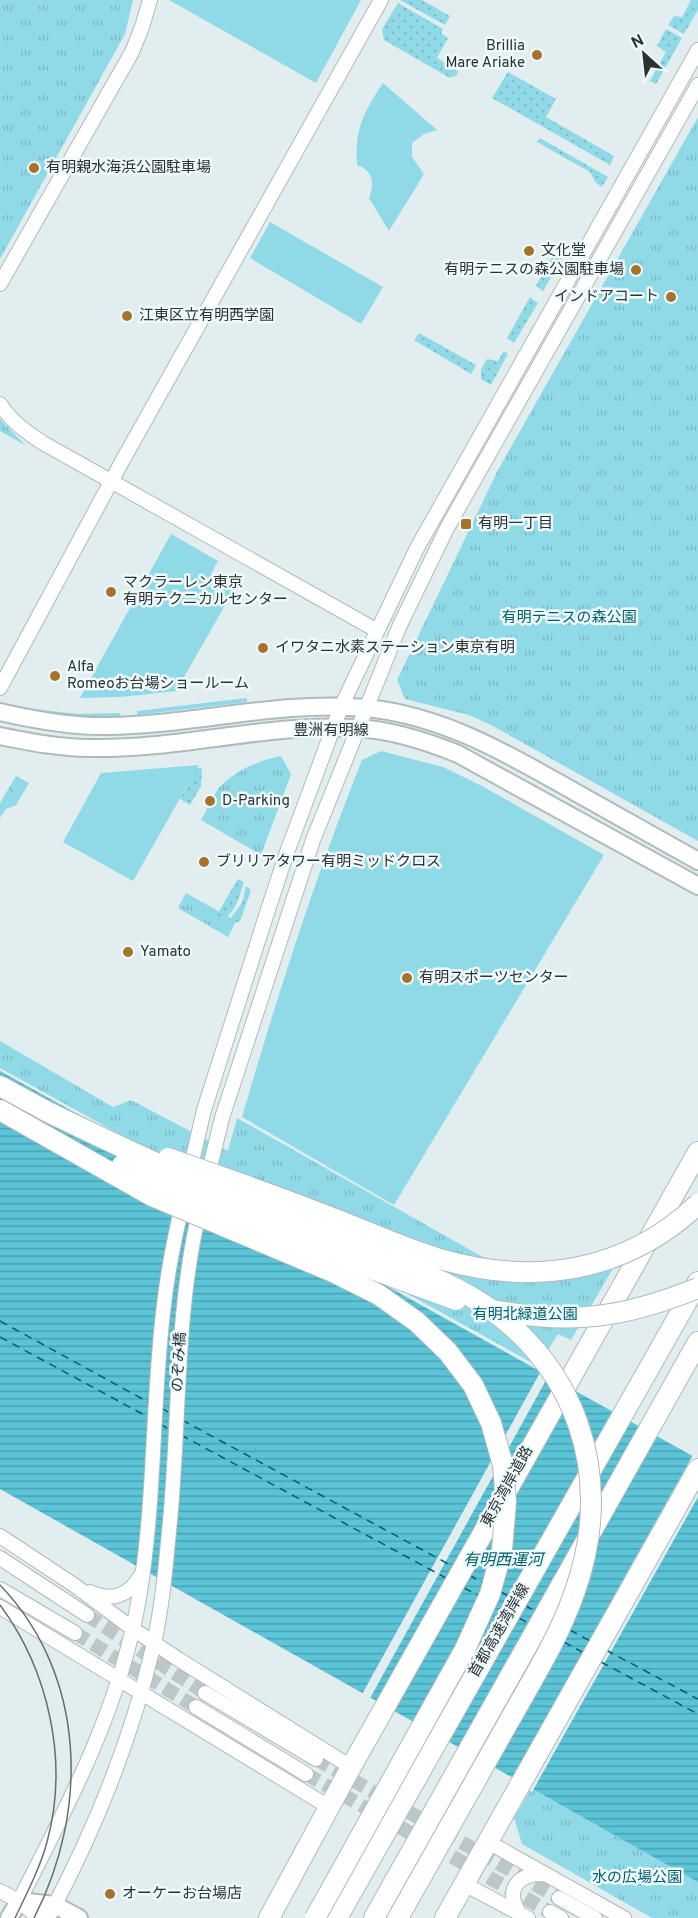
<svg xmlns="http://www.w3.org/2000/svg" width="698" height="1918" font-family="Overpass,'Noto Sans JP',sans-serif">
<defs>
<pattern id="forest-crowns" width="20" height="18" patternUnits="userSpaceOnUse" patternTransform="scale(1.5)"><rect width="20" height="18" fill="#90dae8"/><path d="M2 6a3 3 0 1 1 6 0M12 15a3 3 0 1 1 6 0" fill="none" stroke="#7cbcc7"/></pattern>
<pattern id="park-tufts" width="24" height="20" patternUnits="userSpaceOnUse" patternTransform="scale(1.5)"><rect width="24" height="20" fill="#90dae8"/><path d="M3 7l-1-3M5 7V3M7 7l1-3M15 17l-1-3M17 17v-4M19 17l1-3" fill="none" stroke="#7cbcc7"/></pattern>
<pattern id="garden-dots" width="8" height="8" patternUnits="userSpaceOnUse" patternTransform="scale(1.5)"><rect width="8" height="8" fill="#90dae8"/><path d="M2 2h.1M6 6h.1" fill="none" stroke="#7cbcc7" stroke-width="1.8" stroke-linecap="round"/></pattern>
<pattern id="water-rules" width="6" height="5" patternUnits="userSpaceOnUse" patternTransform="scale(1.5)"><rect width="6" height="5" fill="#5bc4d7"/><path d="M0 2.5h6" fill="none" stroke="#4ba0af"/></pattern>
</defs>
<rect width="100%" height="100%" fill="#e1edef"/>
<g fill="#90dae8">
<path d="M 169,0 L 361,0 L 316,83 Z"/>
<path d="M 383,83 L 437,130 L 424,134 L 412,143 L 412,157 L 424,174 L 389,231 L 369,198 C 375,183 373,171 357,165 C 355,127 363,114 383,83 Z"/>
<path d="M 270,222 L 383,287 L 361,324 L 250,258 Z"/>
<path d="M 171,534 L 218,561 L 211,574 L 235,588 L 176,691 L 120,697 L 80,698 Z"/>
<path d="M 247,698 L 247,702 L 137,715 L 137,711 Z"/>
<path d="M 32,709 L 79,714 L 120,713 L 120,716 L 79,716 L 31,712 Z"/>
<path d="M 381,751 L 443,767 L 482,786 L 604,855 L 394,1205 L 242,1117 C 277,997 315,877 362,760 Z"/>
<path d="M 199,765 L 133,881 L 63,842 L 101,773 Z"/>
</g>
<path fill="url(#forest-crowns)" d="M 16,776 L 29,783 L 16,805 L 6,809 L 0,818 L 0,803 Z"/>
<g fill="url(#park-tufts)">
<path d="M 0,0 L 133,0 L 125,34 L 0,259 Z"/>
<path d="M 698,117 L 698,841 L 493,726 L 469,715 L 405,699 L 397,680 L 498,470 Z"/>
<path d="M 0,419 L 25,445 L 0,431 Z"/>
<path d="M 281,756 L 291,774 L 261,855 L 201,820 C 207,810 212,797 219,788 C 234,771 259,760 281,756 Z"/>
<path d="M 186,893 L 236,921 L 228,937 L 178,908 Z"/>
<path d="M 0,1041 L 113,1107 L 131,1100 L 228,1151 L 237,1118 L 518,1277 L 618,1260 L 571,1340 L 558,1334 L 538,1366 L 0,1068 Z"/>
<path d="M 532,1787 L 698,1881 L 698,1918 L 652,1918 L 522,1844 L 514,1818 Z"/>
</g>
<g fill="url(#garden-dots)">
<path d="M 400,0 L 422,0 L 450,16 L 445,25 Z"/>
<path d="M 691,0 L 698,0 L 698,10 L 684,34 L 668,25 L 674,16 L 682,17 Z"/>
<path d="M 398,3 L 443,29 L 441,33 L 448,38 L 437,58 L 458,71 L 457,75 L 450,78 L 384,40 L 382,29 Z"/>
<path d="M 666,29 L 682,38 L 656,84 L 650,81 L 666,52 L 657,46 Z"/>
<path d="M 508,72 L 556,99 L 546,117 L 614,156 L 610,165 L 492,98 Z"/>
<path d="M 540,138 L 608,177 L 602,187 L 596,183 L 590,172 L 537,142 Z"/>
<path d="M 554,254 L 562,258 L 543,291 L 536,286 Z"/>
<path d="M 530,297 L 538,303 L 514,343 L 507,338 Z"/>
<path d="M 419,333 L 476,365 L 471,374 L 414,340 Z"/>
<path d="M 504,351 L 508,354 L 491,385 L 481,379 L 481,369 L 487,359 L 498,361 Z"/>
<path d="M 197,768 L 202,768 L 201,786 L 190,805 L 180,799 Z"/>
<path d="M 238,879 L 244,882 C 239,897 237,911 222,920 L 216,916 Z"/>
<path d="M 246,886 L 251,890 L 240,921 L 232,924 L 228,922 L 242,903 Z"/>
</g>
<path fill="url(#water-rules)" d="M 0,1071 L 698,1459 L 698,1882 L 0,1489 Z"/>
<g fill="#e1edef">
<path d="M 542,1369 L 550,1373 L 369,1700 L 361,1696 Z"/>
<path d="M 694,1453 L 698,1455 L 698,1497 L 532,1792 L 511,1780 Z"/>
</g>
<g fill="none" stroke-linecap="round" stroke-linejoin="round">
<g stroke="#01616e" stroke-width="1.5" stroke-dasharray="8 6" stroke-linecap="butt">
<path d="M 0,1321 L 148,1402"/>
<path d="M 0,1337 L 148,1417"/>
<path d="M 161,1408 L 170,1413"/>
<path d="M 182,1420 L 454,1567"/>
<path d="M 160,1424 L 169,1429"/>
<path d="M 181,1435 L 446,1578"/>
<path d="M 469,1575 L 484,1583"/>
<path d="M 464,1588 L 478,1595"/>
<path d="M 501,1592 L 510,1597"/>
<path d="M 525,1605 L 536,1612"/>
<path d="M 519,1618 L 528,1623"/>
<path d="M 570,1630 L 592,1642"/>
<path d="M 564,1642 L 584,1653"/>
<path d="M 606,1650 L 698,1699"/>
<path d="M 601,1662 L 698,1714"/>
</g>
<g stroke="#bdc7c9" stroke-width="14" stroke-dasharray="14 7" stroke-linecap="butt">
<path d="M 87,1615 L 205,1693"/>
<path d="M 75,1633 L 196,1707"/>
<path d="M 316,1759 L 559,1898"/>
<path d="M 306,1774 L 550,1912"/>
</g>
<defs>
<g id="minor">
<path d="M 0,284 L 132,52 L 142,27 L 150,0"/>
<path d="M 0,404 C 11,421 26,432 43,443 L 376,630"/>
<path d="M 0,688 L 120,465 L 381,0"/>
<path d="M 189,1174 L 204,1110 L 265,919 L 286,855 L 341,707 L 417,548 L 698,50"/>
<path d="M 207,1179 L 222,1118 L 313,840 L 400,625 L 447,528 L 698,85"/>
<path d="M 0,1536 L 74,1585 L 133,1629 L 178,1659 L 351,1767"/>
<path d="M 0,1558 L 87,1615"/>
<path d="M 0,1589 L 75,1633"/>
<path d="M 90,1592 C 112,1602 129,1596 141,1575"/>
<path d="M 0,1607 L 329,1807"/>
<path d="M 205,1693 L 316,1759"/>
<path d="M 196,1707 L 306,1774"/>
<path d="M 488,1842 L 624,1918"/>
<path d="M 464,1884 L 528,1918"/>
<path d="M 0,1891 L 19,1901 L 39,1918"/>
<path d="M 559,1898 L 595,1918"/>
<path d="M 19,1901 C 68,1806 121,1705 139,1598 C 155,1504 152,1408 163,1313 C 167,1275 174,1239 183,1202"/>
<path d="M 550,1912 L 561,1918"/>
<path d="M 520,1914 C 504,1890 518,1873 544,1874"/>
<path d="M 48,1918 C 94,1832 132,1738 154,1643 C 163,1603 166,1562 170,1521 C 180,1417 175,1311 200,1209"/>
</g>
<g id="major">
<path d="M 0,712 C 35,720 72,727 108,726 C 194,725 279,700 366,708 C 442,715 510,755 575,792 C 616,815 657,838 698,861"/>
<path d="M 0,736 C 30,742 59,748 90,748 C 179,750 268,723 357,728 C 392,730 426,741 458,754 L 698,886"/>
<path d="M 9,1918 L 19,1901 L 55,1905 L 79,1918"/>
</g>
<g id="highway">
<path d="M 0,1086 L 48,1112"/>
<path d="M 269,1918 L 351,1767 L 698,1152"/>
<path d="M 337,1918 L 698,1282"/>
<path d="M 374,1918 L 698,1342"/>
<path d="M 445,1918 L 698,1469"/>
</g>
</defs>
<use href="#minor" stroke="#afbabd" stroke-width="16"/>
<use href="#major" stroke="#afbabd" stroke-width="20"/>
<use href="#highway" stroke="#afbabd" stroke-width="22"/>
<use href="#minor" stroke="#fff" stroke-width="14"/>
<use href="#major" stroke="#fff" stroke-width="16"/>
<use href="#highway" stroke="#fff" stroke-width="20"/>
<g stroke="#676e6f" stroke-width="1.5">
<path d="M 0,1585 C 87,1676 89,1811 34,1918"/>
<path d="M 0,1605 C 49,1671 69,1762 47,1842 C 40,1868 27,1893 15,1918"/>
</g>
<defs>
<g id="highway-bridge">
<path d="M 0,1110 L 152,1196 L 333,1272 L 379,1295 L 417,1322 L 448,1352 L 473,1385 L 491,1423 L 503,1465 L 506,1502 L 502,1550 L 490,1594 L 465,1649 L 315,1918"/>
<path d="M 48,1112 C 118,1146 186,1178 258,1207 C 296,1222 335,1237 373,1253 C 406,1266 439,1278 470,1296 C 577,1359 616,1476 575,1591 C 559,1638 532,1680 508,1723 C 471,1788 435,1853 398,1918"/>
<path d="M 168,1158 C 222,1177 277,1196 330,1217 C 367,1231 403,1248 440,1259 C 534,1286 625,1273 698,1204"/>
<path d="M 122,1165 L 350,1261 L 456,1300"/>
<path d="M 493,1310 C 572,1325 624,1318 698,1288"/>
</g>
</defs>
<use href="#highway-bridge" stroke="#afbabd" stroke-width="22" stroke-linecap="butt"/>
<use href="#highway-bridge" stroke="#fff" stroke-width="20"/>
</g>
<g fill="#a57329" stroke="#eefafc" stroke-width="2">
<circle cx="537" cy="55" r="6"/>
<circle cx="34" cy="168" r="6"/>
<circle cx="529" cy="251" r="6"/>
<circle cx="636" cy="270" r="6"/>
<circle cx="671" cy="297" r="6"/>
<circle cx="127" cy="316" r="6"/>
<rect x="460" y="518" width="12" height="12" rx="3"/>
<circle cx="111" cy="592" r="6"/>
<circle cx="263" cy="648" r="6"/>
<circle cx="55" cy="676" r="6"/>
<circle cx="210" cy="801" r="6"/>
<circle cx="204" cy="862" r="6"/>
<circle cx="128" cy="952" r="6"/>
<circle cx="407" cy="978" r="6"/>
<circle cx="110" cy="1894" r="6"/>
</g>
<g text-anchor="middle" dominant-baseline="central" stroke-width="5" stroke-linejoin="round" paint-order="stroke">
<g font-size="15" fill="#2c3132" stroke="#eefafc" text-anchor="start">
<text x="525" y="46" text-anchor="end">Brillia<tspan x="525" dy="17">Mare Ariake</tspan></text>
<text x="46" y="168">有明親水海浜公園駐車場</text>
<text x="541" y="251">文化堂</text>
<text x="624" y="270" text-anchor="end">有明テニスの森公園駐車場</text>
<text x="659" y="297" text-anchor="end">インドアコート</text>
<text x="139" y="316">江東区立有明西学園</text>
<text x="478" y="524">有明一丁目</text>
<text x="123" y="583">マクラーレン東京<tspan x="123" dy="17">有明テクニカルセンター</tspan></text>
<text x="275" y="648">イワタニ水素ステーション東京有明</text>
<text x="67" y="667">Alfa<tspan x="67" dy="17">Romeoお台場ショールーム</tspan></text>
<text x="222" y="801">D-Parking</text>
<text x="216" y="862">ブリリアタワー有明ミッドクロス</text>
<text x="140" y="952">Yamato</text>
<text x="419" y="978">有明スポーツセンター</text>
<text x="122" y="1894">オーケーお台場店</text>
</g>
<g font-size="15" fill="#00606d" stroke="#eefafc">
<text x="569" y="618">有明テニスの森公園</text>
<text x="525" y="1315">有明北緑道公園</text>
<text x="637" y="1878">水の広場公園</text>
</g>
<g font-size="15" fill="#2c3132" stroke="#eefafc">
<text x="331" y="731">豊洲有明線</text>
<text transform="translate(180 1362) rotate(-87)">のぞみ橋</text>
<text transform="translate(508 1487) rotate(-61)">東京湾岸道路</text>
<text transform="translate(500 1631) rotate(-60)">首都高速湾岸線</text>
</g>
<g font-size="16" font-style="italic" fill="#01616e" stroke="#eefafc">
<text x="503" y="1561">有明西運河</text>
</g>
</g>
<g transform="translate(644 54) rotate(333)" stroke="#eefafc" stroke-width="4.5" paint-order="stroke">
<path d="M0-4.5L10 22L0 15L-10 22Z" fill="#2c3132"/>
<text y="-9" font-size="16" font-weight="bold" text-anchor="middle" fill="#2c3132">N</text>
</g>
</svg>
